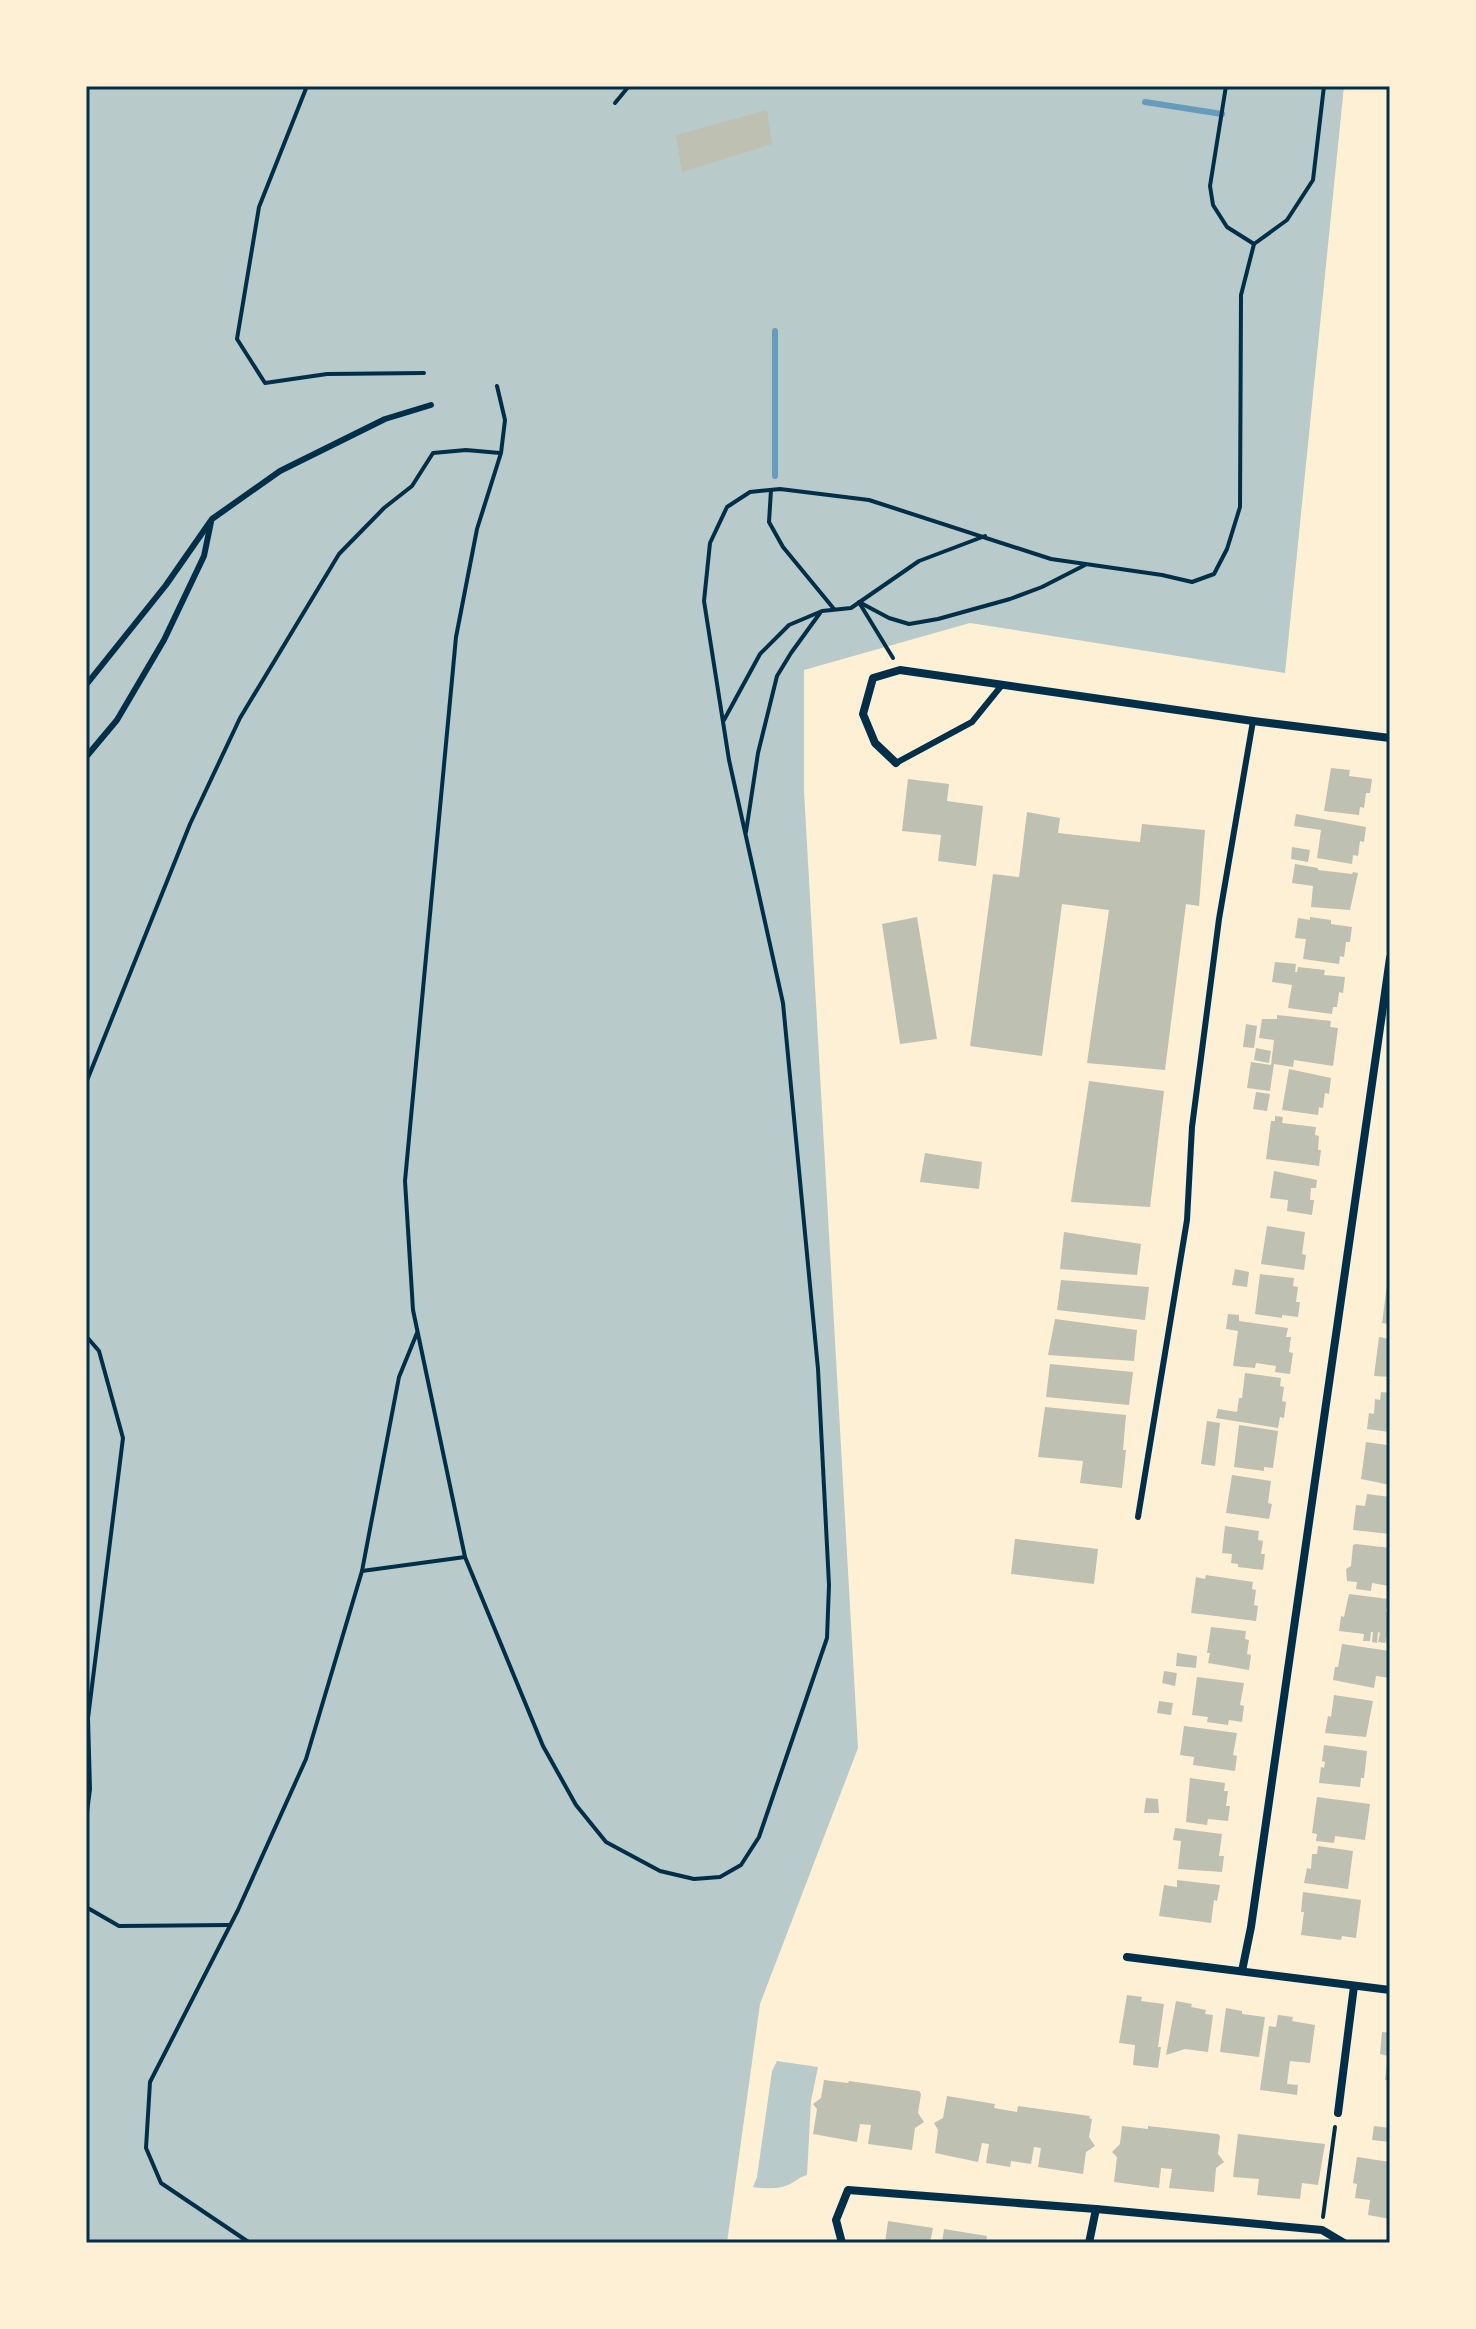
<svg xmlns="http://www.w3.org/2000/svg" width="1476" height="2329" font-family="'Work Sans',sans-serif">
<rect width="100%" height="100%" fill="#fdf0d5"/>
<g fill="#b9caca">
<path d="M 86,86 L 1344,86 L 1285,673 L 970,623 L 804,670 L 804,791 L 858,1748 L 760,2004 L 727,2243 L 86,2243 Z"/>
<path d="M 777,2061 L 818,2067 L 811,2101 L 807,2175 C 799,2177 795,2182 788,2185 C 780,2189 763,2189 753,2187 L 757,2177 L 772,2071 Z"/>
</g>
<g fill="none" stroke-linecap="round" stroke-linejoin="round">
<g stroke="#669bbc" stroke-width="6">
<path d="M 1145,102 L 1222,114"/>
<path d="M 775,476 L 775,331"/>
</g>
</g>
<g fill="#bec0b2">
<path d="M 767,110 L 772,144 L 682,172 L 676,135 Z"/>
<path d="M 1331,768 L 1350,770 L 1349,776 L 1372,779 L 1370,793 L 1366,793 L 1364,808 L 1360,807 L 1359,815 L 1324,811 Z"/>
<path d="M 908,779 L 949,784 L 947,801 L 983,806 L 976,866 L 938,861 L 941,835 L 902,831 Z"/>
<path d="M 1027,812 L 1060,818 L 1058,833 L 1130,841 L 1140,842 L 1142,824 L 1205,830 L 1199,906 L 1186,904 L 1165,1070 L 1087,1063 L 1109,910 L 1062,904 L 1042,1056 L 970,1046 L 993,874 L 1019,877 Z"/>
<path d="M 1296,814 L 1366,827 L 1364,842 L 1360,841 L 1358,856 L 1353,855 L 1352,864 L 1317,858 L 1321,830 L 1294,826 Z"/>
<path d="M 1292,847 L 1310,850 L 1308,862 L 1291,859 Z"/>
<path d="M 1295,864 L 1318,868 L 1318,870 L 1352,874 L 1353,872 L 1358,873 L 1350,910 L 1311,907 L 1313,886 L 1292,883 Z"/>
<path d="M 917,917 L 937,1039 L 900,1044 L 882,924 Z"/>
<path d="M 1310,917 L 1331,920 L 1331,924 L 1352,927 L 1350,942 L 1346,942 L 1344,957 L 1340,956 L 1339,964 L 1303,959 L 1306,939 L 1295,938 L 1298,918 L 1310,920 Z"/>
<path d="M 1275,962 L 1296,964 L 1295,972 L 1297,972 L 1298,967 L 1325,970 L 1324,975 L 1345,977 L 1343,993 L 1339,992 L 1337,1007 L 1333,1007 L 1332,1014 L 1288,1008 L 1292,985 L 1272,982 Z"/>
<path d="M 1277,1015 L 1331,1021 L 1330,1027 L 1338,1028 L 1333,1066 L 1294,1060 L 1293,1067 L 1274,1064 L 1270,1091 L 1247,1088 L 1251,1062 L 1271,1065 L 1274,1040 L 1259,1038 L 1262,1019 L 1277,1019 Z"/>
<path d="M 1246,1024 L 1257,1026 L 1254,1048 L 1243,1047 Z"/>
<path d="M 1256,1048 L 1271,1051 L 1269,1063 L 1254,1060 Z"/>
<path d="M 1289,1069 L 1331,1078 L 1329,1094 L 1325,1093 L 1323,1108 L 1319,1107 L 1318,1115 L 1282,1110 Z"/>
<path d="M 1089,1081 L 1164,1091 L 1150,1207 L 1071,1202 Z"/>
<path d="M 1256,1092 L 1270,1094 L 1267,1111 L 1253,1109 Z"/>
<path d="M 1275,1116 L 1283,1117 L 1282,1123 L 1316,1127 L 1315,1135 L 1319,1136 L 1318,1150 L 1321,1150 L 1319,1166 L 1266,1159 L 1271,1121 L 1275,1121 Z"/>
<path d="M 925,1153 L 982,1162 L 979,1189 L 920,1182 Z"/>
<path d="M 1274,1171 L 1317,1180 L 1316,1188 L 1311,1188 L 1310,1200 L 1314,1200 L 1312,1215 L 1287,1211 L 1288,1200 L 1270,1198 Z"/>
<path d="M 1267,1226 L 1305,1232 L 1302,1254 L 1306,1255 L 1304,1270 L 1261,1264 Z"/>
<path d="M 1064,1232 L 1141,1244 L 1137,1275 L 1060,1269 Z"/>
<path d="M 1235,1269 L 1249,1272 L 1247,1287 L 1232,1285 Z"/>
<path d="M 1260,1274 L 1294,1278 L 1293,1286 L 1298,1287 L 1296,1302 L 1300,1302 L 1298,1317 L 1282,1315 L 1282,1318 L 1255,1314 Z"/>
<path d="M 1061,1280 L 1149,1287 L 1145,1320 L 1057,1310 Z"/>
<path d="M 1387,1285 L 1390,1286 L 1390,1324 L 1382,1323 Z"/>
<path d="M 1228,1314 L 1239,1315 L 1239,1321 L 1288,1328 L 1286,1337 L 1291,1337 L 1289,1352 L 1293,1353 L 1290,1374 L 1275,1372 L 1276,1366 L 1256,1363 L 1255,1368 L 1233,1366 L 1238,1331 L 1226,1329 Z"/>
<path d="M 1055,1319 L 1137,1330 L 1134,1361 L 1048,1355 Z"/>
<path d="M 1379,1337 L 1390,1339 L 1390,1377 L 1374,1376 Z"/>
<path d="M 1050,1364 L 1133,1372 L 1129,1405 L 1046,1397 Z"/>
<path d="M 1245,1373 L 1281,1378 L 1280,1386 L 1284,1387 L 1282,1401 L 1286,1402 L 1284,1418 L 1280,1417 L 1278,1428 L 1216,1418 L 1218,1409 L 1237,1412 L 1239,1398 L 1242,1398 Z"/>
<path d="M 1381,1392 L 1390,1393 L 1390,1432 L 1367,1429 L 1369,1413 L 1374,1414 L 1375,1399 L 1380,1400 Z"/>
<path d="M 1045,1407 L 1126,1415 L 1123,1450 L 1126,1450 L 1122,1488 L 1080,1483 L 1083,1461 L 1038,1457 Z"/>
<path d="M 1207,1421 L 1220,1423 L 1215,1466 L 1201,1464 Z"/>
<path d="M 1239,1425 L 1278,1431 L 1273,1468 L 1264,1467 L 1264,1471 L 1234,1467 Z"/>
<path d="M 1387,1438 L 1390,1438 L 1390,1485 L 1361,1479 L 1366,1442 L 1387,1445 Z"/>
<path d="M 1232,1475 L 1271,1481 L 1268,1503 L 1272,1504 L 1269,1519 L 1226,1513 Z"/>
<path d="M 1367,1494 L 1390,1497 L 1390,1534 L 1353,1530 L 1356,1505 L 1365,1506 Z"/>
<path d="M 1225,1526 L 1259,1531 L 1258,1540 L 1263,1541 L 1261,1554 L 1265,1554 L 1263,1570 L 1238,1567 L 1238,1564 L 1231,1563 L 1232,1554 L 1222,1553 Z"/>
<path d="M 1015,1539 L 1098,1549 L 1094,1584 L 1011,1574 Z"/>
<path d="M 1356,1544 L 1390,1548 L 1389,1586 L 1372,1583 L 1371,1591 L 1356,1589 L 1357,1582 L 1347,1581 L 1346,1569 L 1351,1566 L 1353,1545 Z"/>
<path d="M 1206,1575 L 1253,1582 L 1252,1589 L 1256,1590 L 1254,1605 L 1258,1606 L 1256,1621 L 1191,1613 L 1196,1577 L 1205,1579 Z"/>
<path d="M 1349,1594 L 1388,1599 L 1386,1612 L 1390,1612 L 1390,1644 L 1386,1643 L 1388,1634 L 1385,1643 L 1378,1642 L 1380,1633 L 1378,1632 L 1377,1643 L 1372,1642 L 1373,1632 L 1371,1632 L 1370,1641 L 1363,1641 L 1364,1634 L 1339,1631 L 1341,1616 L 1344,1617 Z"/>
<path d="M 1211,1627 L 1246,1631 L 1245,1639 L 1249,1640 L 1247,1654 L 1251,1655 L 1249,1670 L 1208,1663 L 1210,1653 L 1207,1653 Z"/>
<path d="M 1342,1644 L 1390,1651 L 1390,1678 L 1376,1676 L 1374,1688 L 1333,1680 L 1335,1667 L 1338,1667 Z"/>
<path d="M 1177,1653 L 1197,1656 L 1196,1668 L 1176,1666 Z"/>
<path d="M 1164,1671 L 1177,1673 L 1175,1686 L 1162,1683 Z"/>
<path d="M 1197,1677 L 1244,1683 L 1240,1705 L 1244,1706 L 1242,1722 L 1229,1720 L 1228,1725 L 1207,1722 L 1208,1717 L 1192,1715 Z"/>
<path d="M 1334,1695 L 1373,1701 L 1366,1737 L 1325,1733 L 1328,1716 L 1331,1717 Z"/>
<path d="M 1159,1701 L 1173,1703 L 1171,1715 L 1157,1713 Z"/>
<path d="M 1184,1726 L 1237,1733 L 1233,1755 L 1237,1756 L 1235,1771 L 1193,1765 L 1194,1757 L 1180,1755 Z"/>
<path d="M 1324,1745 L 1367,1751 L 1364,1778 L 1361,1778 L 1360,1787 L 1319,1783 L 1321,1767 L 1324,1768 L 1325,1762 L 1322,1761 Z"/>
<path d="M 1190,1778 L 1225,1783 L 1224,1791 L 1228,1791 L 1226,1806 L 1230,1806 L 1228,1821 L 1208,1819 L 1207,1825 L 1186,1822 Z"/>
<path d="M 1317,1797 L 1370,1804 L 1365,1840 L 1335,1836 L 1334,1843 L 1316,1841 L 1317,1834 L 1312,1833 Z"/>
<path d="M 1146,1798 L 1158,1799 L 1159,1813 L 1144,1813 Z"/>
<path d="M 1175,1828 L 1222,1834 L 1219,1856 L 1224,1856 L 1222,1872 L 1178,1869 L 1181,1841 L 1173,1840 Z"/>
<path d="M 1318,1846 L 1353,1851 L 1348,1889 L 1304,1883 L 1307,1868 L 1311,1869 L 1312,1854 L 1317,1854 Z"/>
<path d="M 1177,1880 L 1220,1885 L 1217,1901 L 1214,1900 L 1211,1923 L 1159,1916 L 1164,1885 L 1177,1887 Z"/>
<path d="M 1303,1892 L 1361,1900 L 1356,1938 L 1342,1936 L 1341,1940 L 1301,1935 L 1304,1912 L 1301,1912 Z"/>
<path d="M 1127,1995 L 1142,1997 L 1141,2001 L 1164,2004 L 1158,2047 L 1161,2047 L 1158,2068 L 1133,2065 L 1135,2045 L 1119,2043 Z"/>
<path d="M 1176,2001 L 1192,2004 L 1191,2007 L 1206,2010 L 1205,2014 L 1213,2015 L 1208,2052 L 1185,2049 L 1166,2055 Z"/>
<path d="M 1226,2008 L 1242,2011 L 1242,2014 L 1265,2017 L 1259,2057 L 1220,2052 Z"/>
<path d="M 1278,2015 L 1293,2017 L 1292,2021 L 1315,2025 L 1310,2063 L 1290,2061 L 1287,2084 L 1298,2085 L 1297,2095 L 1260,2090 L 1269,2026 L 1276,2027 Z"/>
<path d="M 1382,2032 L 1390,2033 L 1390,2081 L 1385,2080 L 1388,2056 L 1380,2054 Z"/>
<path d="M 824,2080 L 848,2083 L 849,2081 L 919,2091 L 921,2094 L 918,2113 L 924,2122 L 915,2128 L 912,2150 L 868,2144 L 871,2125 L 860,2124 L 857,2142 L 813,2134 L 817,2109 L 813,2104 L 821,2098 Z"/>
<path d="M 947,2096 L 995,2104 L 994,2108 L 1017,2112 L 1018,2106 L 1090,2116 L 1089,2118 L 1092,2119 L 1089,2137 L 1095,2146 L 1086,2152 L 1083,2174 L 1038,2167 L 1041,2148 L 1034,2147 L 1031,2164 L 1011,2161 L 1010,2167 L 986,2163 L 989,2144 L 982,2143 L 978,2162 L 935,2153 L 938,2130 L 934,2123 L 943,2118 Z"/>
<path d="M 1122,2126 L 1148,2129 L 1148,2126 L 1218,2134 L 1220,2136 L 1218,2154 L 1224,2162 L 1216,2168 L 1214,2192 L 1169,2188 L 1172,2169 L 1161,2168 L 1159,2188 L 1114,2182 L 1117,2157 L 1112,2152 L 1120,2144 Z"/>
<path d="M 1374,2126 L 1390,2128 L 1390,2142 L 1372,2140 Z"/>
<path d="M 1238,2134 L 1325,2144 L 1318,2185 L 1302,2183 L 1300,2199 L 1257,2195 L 1259,2179 L 1233,2177 Z"/>
<path d="M 1357,2157 L 1390,2162 L 1390,2219 L 1368,2215 L 1370,2200 L 1355,2198 L 1357,2184 L 1353,2183 Z"/>
<path d="M 888,2221 L 933,2228 L 930,2243 L 885,2243 Z"/>
<path d="M 944,2229 L 987,2236 L 986,2243 L 942,2243 Z"/>
</g>
<g fill="none" stroke-linecap="round" stroke-linejoin="round">
<g stroke="#003049" stroke-width="4">
<path d="M 307,86 L 259,207 L 237,339 L 265,383 L 327,374 L 424,373"/>
<path d="M 1226,86 L 1210,186 L 1213,205 L 1227,227 L 1254,244"/>
<path d="M 615,103 L 629,86"/>
<path d="M 497,386 L 505,420 L 501,453 L 477,529 L 456,637 L 405,1181 L 413,1310 L 465,1557 L 543,1746 L 576,1805 L 606,1842 L 660,1871 L 694,1879 L 720,1877 L 741,1865 L 759,1837 L 827,1638 L 829,1585 L 818,1369 L 783,1003 L 729,760 L 704,601 L 710,543 L 727,507 L 750,492 L 780,489 L 869,500 L 1051,559 L 1162,575 L 1192,582 L 1214,574 L 1227,549 L 1240,507 L 1241,295 L 1254,244 L 1287,220 L 1313,180 L 1324,86"/>
<path d="M 771,490 L 769,522 L 783,547 L 834,609"/>
<path d="M 859,602 L 889,618 L 909,624 L 938,619 L 1010,599 L 1042,587 L 1085,565"/>
<path d="M 860,604 L 893,658"/>
<path d="M 724,720 L 760,654 L 789,625 L 822,611 L 851,608 L 919,561 L 985,536"/>
<path d="M 746,832 L 758,753 L 777,676 L 791,653 L 820,613"/>
<path d="M 86,1083 L 190,824 L 240,718 L 339,554 L 384,508 L 412,486 L 433,453 L 466,450 L 500,453"/>
<path d="M 86,1336 L 99,1351 L 123,1438 L 88,1718 L 90,1789 L 86,1820"/>
<path d="M 362,1571 L 465,1557"/>
<path d="M 86,1907 L 119,1926 L 230,1925"/>
<path d="M 1323,2217 L 1335,2127"/>
<path d="M 250,2243 L 161,2183 L 146,2148 L 150,2082 L 238,1910 L 306,1759 L 362,1571 L 399,1377 L 417,1333"/>
</g>
<g stroke="#003049" stroke-width="6">
<path d="M 86,685 L 166,585 L 212,519 L 280,471 L 385,419 L 431,405"/>
<path d="M 86,757 L 117,720 L 164,640 L 204,556 L 211,522"/>
<path d="M 896,763 L 972,722 L 1002,685"/>
<path d="M 1138,1517 L 1187,1220 L 1192,1127 L 1219,919 L 1253,721"/>
</g>
<g stroke="#003049" stroke-width="8">
<path d="M 896,763 L 875,743 L 863,714 L 873,678 L 900,670 L 1253,721 L 1390,738"/>
<path d="M 1127,1957 L 1390,1990"/>
<path d="M 1242,1971 L 1251,1927 L 1390,958"/>
<path d="M 1338,2113 L 1354,1986"/>
<path d="M 842,2243 L 836,2220 L 848,2190 L 1096,2209 L 1322,2230 L 1344,2243"/>
<path d="M 1089,2243 L 1096,2209"/>
</g>
</g>
<rect width="1476" height="2329" fill="none" stroke="#fdf0d5" stroke-width="176"/>
<rect x="88" y="88" width="1300" height="2153" fill="none" stroke="#003049" stroke-width="3"/>
</svg>
